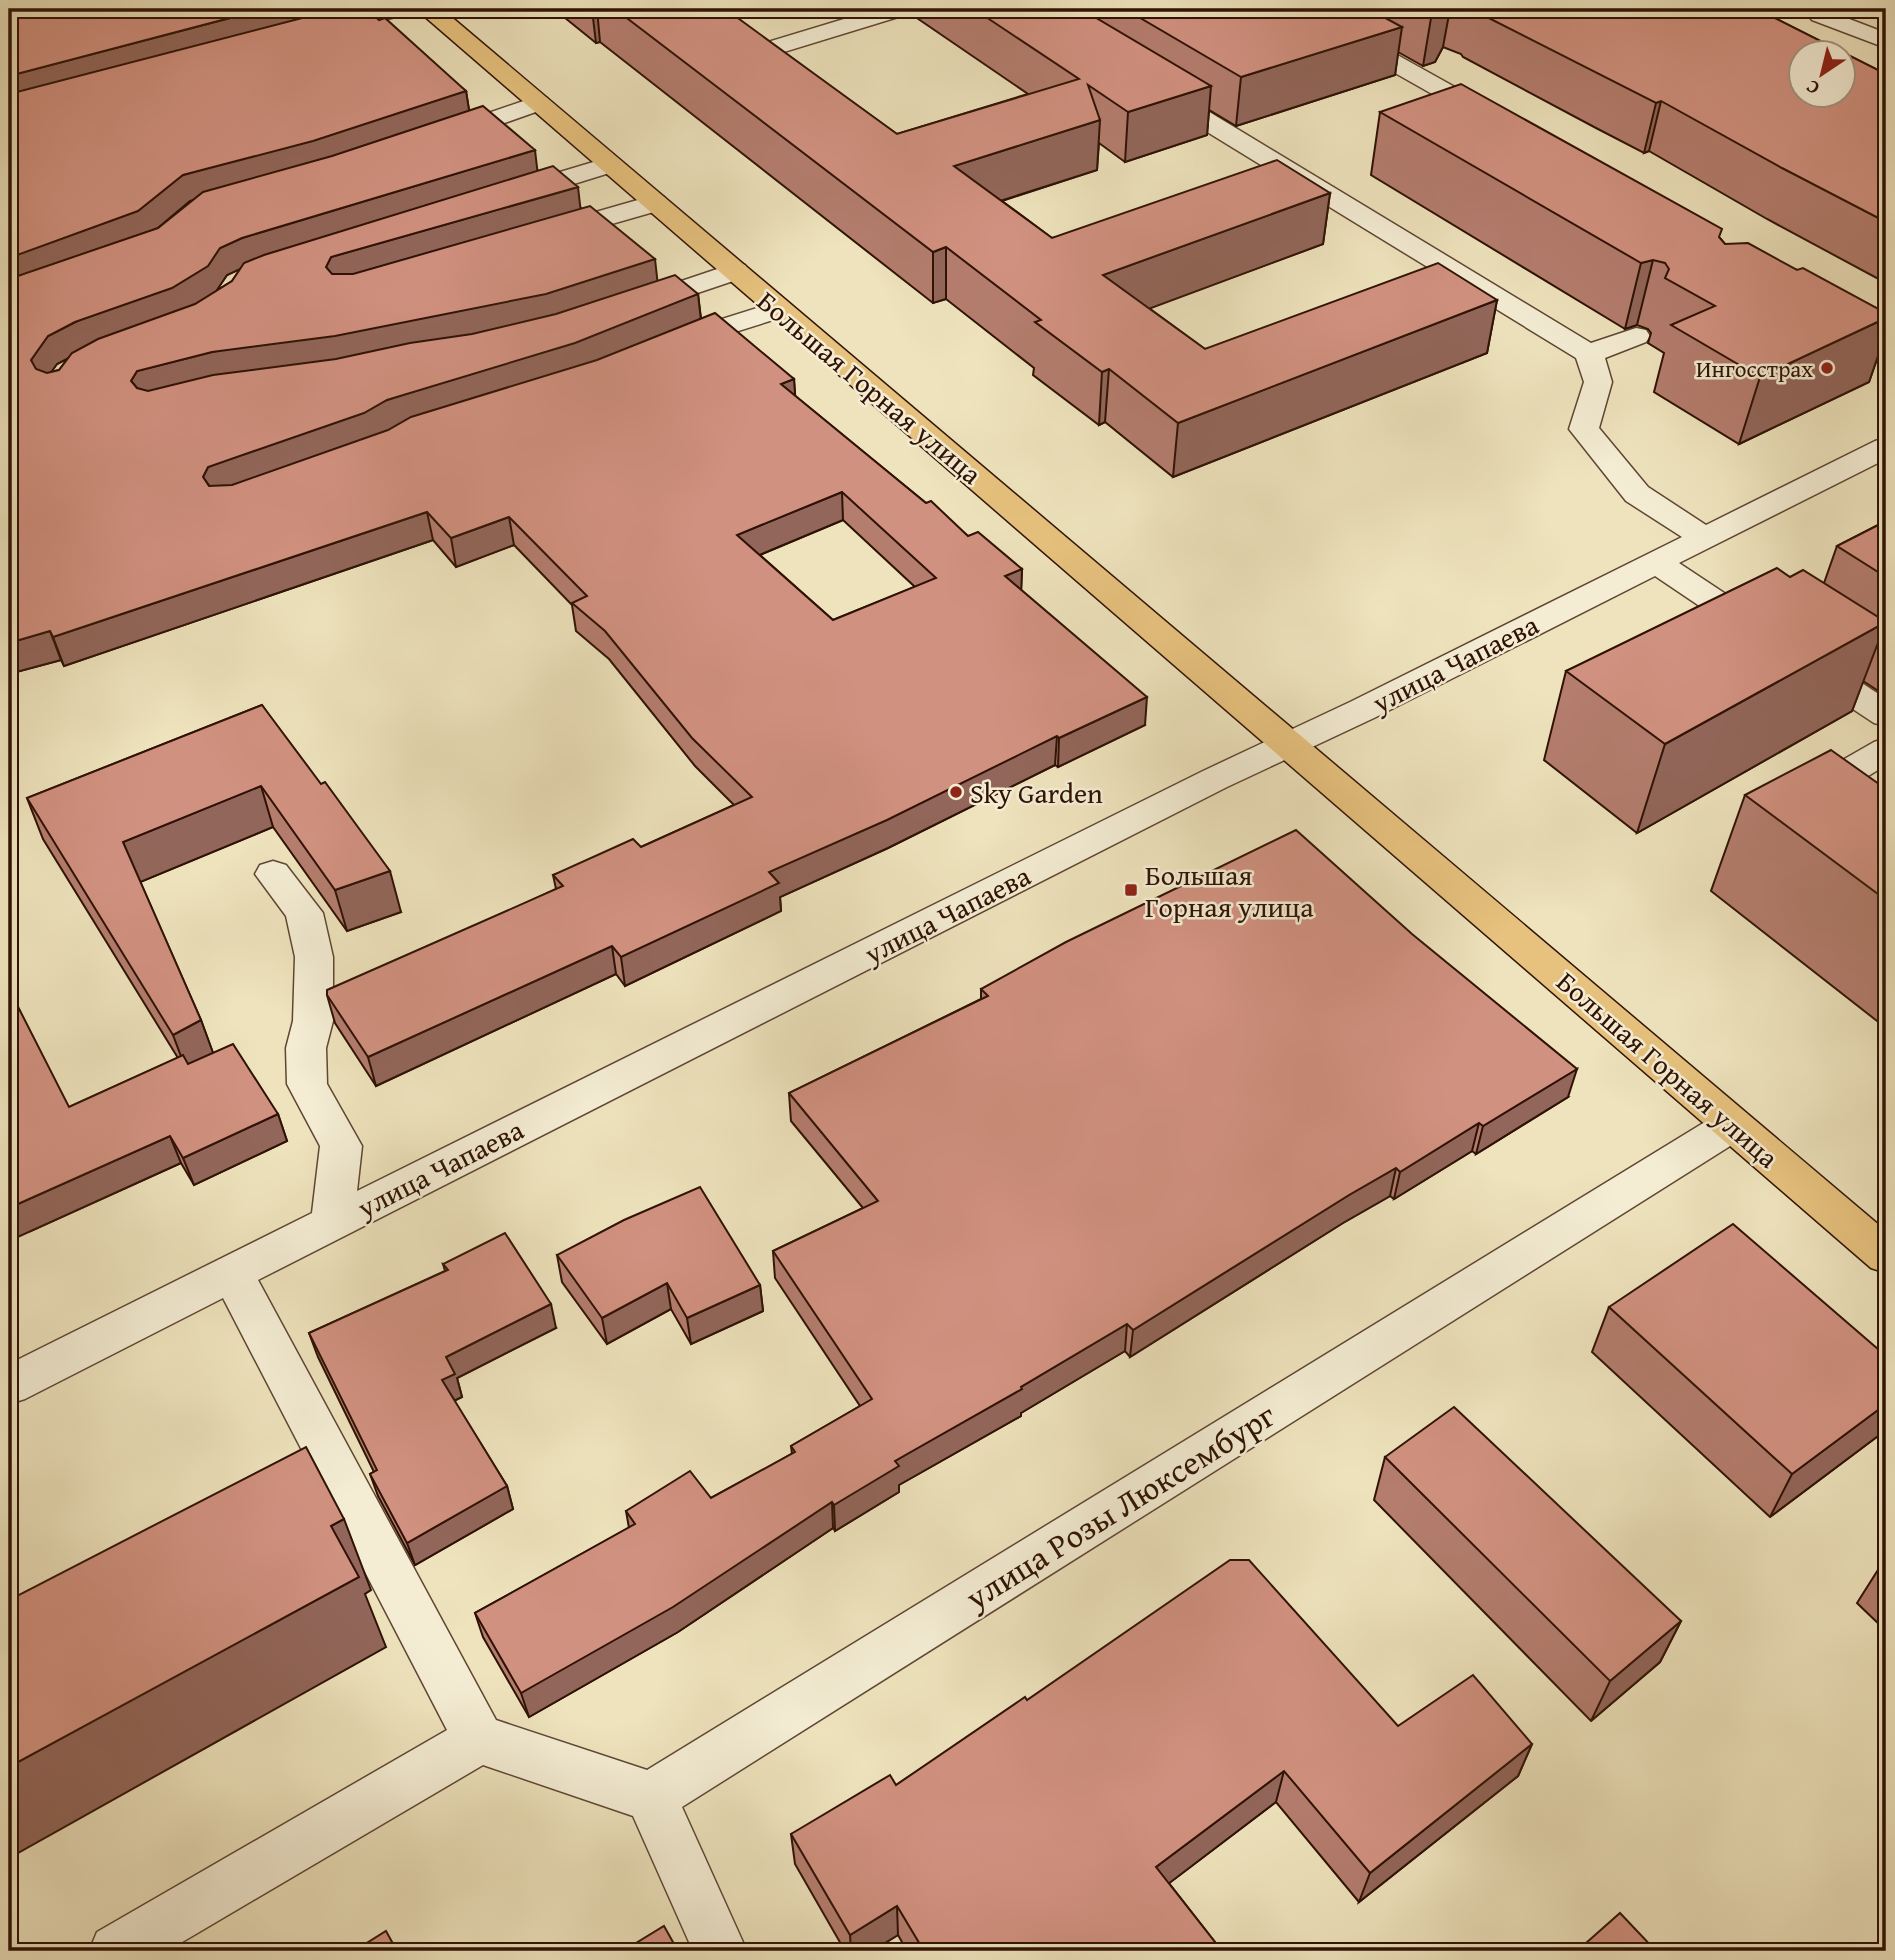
<svg xmlns="http://www.w3.org/2000/svg" width="1895" height="1960" font-family="'Gentium Book Plus',serif">
<rect width="100%" height="100%" fill="#eee3bd"/>
<filter id="stains"><feTurbulence type="fractalNoise" baseFrequency=".00286" numOctaves="4"/><feColorMatrix values="0 0 0 0 .2 0 0 0 0 .09 0 0 0 0 .02 0 0 0 .5 -.17"/></filter>
<radialGradient id="worn" r=".72"><stop offset=".6" stop-color="#630" stop-opacity="0"/><stop offset="1" stop-color="#630" stop-opacity=".3"/></radialGradient>
<g fill="none" stroke-linecap="round" stroke-linejoin="round">
<defs>
<g id="minor">
<path d="M 373,9 L 410,9 L 406,14 L 325,36 L 317,34 L 313,29 L 317,24 Z"/>
<path d="M 877,9 L 912,9 L 908,14 L 751,62 L 735,62 L 731,57 L 735,52 Z"/>
<path d="M 1287,9 L 1315,9 L 1496,110 L 1499,115 L 1496,120 L 1487,122 L 1478,120 L 1291,14 Z"/>
<path d="M 1823,9 L 1886,33 L 1886,48 L 1812,20 L 1808,15 L 1812,10 Z"/>
<path d="M 1164,88 L 1173,90 L 1591,343 L 1636,328 L 1646,330 L 1650,336 L 1646,342 L 1605,358 L 1612,382 L 1599,428 L 1648,487 L 1706,525 L 1875,441 L 1886,438 L 1886,459 L 1679,563 L 1768,622 L 1772,629 L 1768,636 L 1756,639 L 1744,636 L 1655,576 L 1374,718 L 1227,787 L 258,1280 L 496,1720 L 647,1770 L 1718,1114 L 1732,1109 L 1746,1114 L 1752,1125 L 1746,1136 L 682,1807 L 747,1951 L 693,1951 L 633,1816 L 483,1765 L 167,1951 L 89,1951 L 97,1932 L 447,1730 L 223,1298 L 25,1399 L 9,1404 L 9,1364 L 312,1213 L 320,1146 L 287,1084 L 286,1048 L 293,1021 L 295,957 L 286,916 L 255,874 L 260,865 L 273,861 L 286,865 L 323,913 L 333,957 L 333,1021 L 326,1048 L 327,1084 L 362,1146 L 357,1191 L 1203,771 L 1350,702 L 1682,537 L 1626,501 L 1569,429 L 1584,382 L 1576,358 L 1155,100 L 1152,95 L 1155,90 Z"/>
<path d="M 538,96 L 547,98 L 550,103 L 547,108 L 448,143 L 439,140 L 435,135 L 439,130 Z"/>
<path d="M 610,157 L 619,160 L 623,165 L 619,170 L 519,201 L 510,199 L 506,193 L 510,187 Z"/>
<path d="M 655,195 L 664,197 L 668,203 L 664,209 L 556,240 L 547,238 L 543,232 L 547,226 Z"/>
<path d="M 735,263 L 745,265 L 749,271 L 745,277 L 641,312 L 631,310 L 627,304 L 631,298 Z"/>
<path d="M 779,301 L 789,303 L 793,309 L 789,315 L 678,350 L 668,348 L 664,342 L 668,336 Z"/>
<path d="M 1815,657 L 1827,660 L 1886,699 L 1886,726 L 1874,723 L 1803,676 L 1798,668 L 1803,660 Z"/>
<path d="M 1886,738 L 1886,765 L 1831,799 L 1886,838 L 1886,869 L 1873,865 L 1792,807 L 1787,798 L 1792,789 L 1874,742 Z"/>
</g>
<path id="major" d="M 416,9 L 442,9 L 1886,1231 L 1886,1273 L 1871,1268 Z"/>
</defs>
<use href="#minor" stroke="#5f4633" stroke-width="3"/>
<use href="#major" stroke="#2f1205" stroke-width="3"/>
<use href="#minor" fill="#f4edd4" fill-rule="evenodd"/>
<use href="#major" fill="#e7c27e" fill-rule="evenodd"/>
</g>
<g fill="#b47d6e" stroke="#2f1205" stroke-width="2" fill-rule="evenodd">
<path d="M 9,9 L 379,20 L 466,91 L 469,110 L 581,208 L 657,281 L 698,294 L 701,318 L 794,379 L 795,396 L 926,503 L 968,536 L 1022,569 L 1021,590 L 1145,725 L 1058,767 L 1055,765 L 888,848 L 780,897 L 781,911 L 625,986 L 616,974 L 376,1086 L 335,1023 L 327,995 L 556,889 L 553,875 L 641,847 L 734,805 L 695,766 L 609,659 L 576,631 L 572,605 L 514,545 L 456,567 L 433,540 L 64,666 L 61,660 L 9,674 ZM 241,268 L 232,281 L 216,291 L 227,275 ZM 68,358 L 59,370 L 51,372 L 57,364 ZM 843,520 L 915,587 L 833,620 L 760,555 Z"/>
<path d="M 554,9 L 722,9 L 897,134 L 1028,94 L 911,14 L 911,9 L 1757,9 L 1886,74 L 1886,283 L 1767,219 L 1649,151 L 1644,153 L 1596,128 L 1463,57 L 1461,54 L 1443,47 L 1435,62 L 1423,66 L 1398,52 L 1395,75 L 1236,126 L 1209,110 L 1207,135 L 1125,162 L 1099,143 L 1097,170 L 1002,201 L 1052,238 L 1330,193 L 1323,244 L 1149,308 L 1205,349 L 1497,300 L 1487,353 L 1173,477 L 1105,422 L 1099,425 L 1033,375 L 1034,368 L 946,299 L 933,303 L 600,42 L 596,43 Z"/>
<path d="M 1380,112 L 1720,238 L 1725,244 L 1797,270 L 1886,313 L 1886,333 L 1869,382 L 1739,444 L 1654,392 L 1664,353 L 1648,343 L 1651,333 L 1648,329 L 1637,325 L 1625,329 L 1371,175 Z"/>
<path d="M 1886,521 L 1886,692 L 1883,694 L 1863,681 L 1852,711 L 1637,833 L 1544,760 L 1566,671 L 1790,577 L 1824,583 L 1837,546 Z"/>
<path d="M 262,705 L 401,912 L 347,931 L 273,827 L 140,882 L 201,1020 L 213,1053 L 278,1114 L 287,1141 L 194,1185 L 181,1163 L 31,1231 L 69,1107 L 178,1058 L 43,839 L 27,798 Z"/>
<path d="M 1886,789 L 1886,1028 L 1711,891 L 1745,795 Z"/>
<path d="M 981,989 L 1568,1097 L 1476,1154 L 1472,1151 L 1394,1199 L 1390,1196 L 1343,1223 L 1130,1357 L 1125,1351 L 1021,1413 L 1021,1416 L 899,1485 L 899,1492 L 835,1531 L 833,1528 L 678,1632 L 529,1717 L 483,1637 L 475,1613 L 629,1528 L 626,1511 L 711,1498 L 792,1454 L 791,1446 L 860,1406 L 775,1278 L 773,1251 L 863,1208 L 791,1121 L 789,1093 L 981,999 Z"/>
<path d="M 557,1255 L 760,1285 L 763,1311 L 691,1344 L 671,1309 L 607,1344 L 562,1282 Z"/>
<path d="M 443,1264 L 556,1328 L 457,1378 L 462,1397 L 454,1401 L 507,1486 L 513,1509 L 415,1565 L 378,1496 L 370,1474 L 374,1472 L 318,1357 L 309,1333 L 445,1271 Z"/>
<path d="M 1609,1307 L 1886,1356 L 1886,1430 L 1770,1517 L 1592,1352 Z"/>
<path d="M 1385,1457 L 1681,1621 L 1660,1662 L 1591,1721 L 1374,1500 Z"/>
<path d="M 1886,1559 L 1886,1631 L 1857,1603 L 1883,1562 Z"/>
<path d="M 1027,1700 L 1398,1726 L 1532,1744 L 1518,1776 L 1359,1902 L 1276,1802 L 1169,1883 L 1222,1951 L 907,1951 L 898,1935 L 872,1951 L 845,1951 L 795,1864 L 791,1834 L 896,1785 Z"/>
</g>
<g fill="#92665a" stroke="#2f1205" stroke-width="2">
<path d="M 264,9 L 348,9 L 9,103 L 9,76 Z"/>
<path d="M 592,9 L 597,9 L 600,42 L 596,43 Z"/>
<path d="M 1446,9 L 1450,9 L 1443,47 L 1435,62 L 1423,66 L 1431,18 Z"/>
<path d="M 1402,27 L 1395,75 L 1236,126 L 1241,77 Z"/>
<path d="M 1211,86 L 1207,135 L 1125,162 L 1128,112 Z"/>
<path d="M 466,91 L 470,116 L 318,167 L 190,201 L 146,238 L 9,288 L 9,258 L 183,175 Z"/>
<path d="M 1661,101 L 1649,151 L 1644,153 L 1656,103 Z"/>
<path d="M 1100,120 L 1097,170 L 953,216 L 954,166 Z"/>
<path d="M 535,150 L 538,176 L 249,265 L 227,275 L 215,293 L 180,315 L 84,350 L 57,364 L 40,388 L 31,360 L 48,336 L 220,248 L 242,238 Z"/>
<path d="M 578,187 L 581,213 L 332,293 L 326,267 L 331,257 Z"/>
<path d="M 1330,193 L 1323,244 L 1100,327 L 1103,275 Z"/>
<path d="M 946,247 L 946,299 L 933,303 L 933,252 Z"/>
<path d="M 655,259 L 658,286 L 550,321 L 145,398 L 131,381 L 137,371 L 212,352 Z"/>
<path d="M 1653,260 L 1637,325 L 1625,329 L 1641,263 Z"/>
<path d="M 698,294 L 701,321 L 579,371 L 216,495 L 203,477 L 208,467 L 387,400 Z"/>
<path d="M 1497,300 L 1487,353 L 1173,477 L 1178,423 Z"/>
<path d="M 1886,318 L 1886,333 L 1869,382 L 1739,444 L 1760,377 Z"/>
<path d="M 1109,369 L 1105,422 L 1099,425 L 1102,372 Z"/>
<path d="M 794,379 L 796,407 L 781,384 Z"/>
<path d="M 842,492 L 843,520 L 740,563 L 737,535 Z"/>
<path d="M 427,512 L 433,540 L 64,666 L 53,637 Z"/>
<path d="M 509,517 L 514,545 L 456,567 L 451,538 Z"/>
<path d="M 1022,569 L 1021,597 L 1005,576 Z"/>
<path d="M 1886,622 L 1852,711 L 1637,833 L 1665,744 Z"/>
<path d="M 50,631 L 61,660 L 9,674 L 9,643 Z"/>
<path d="M 1147,697 L 1145,725 L 1058,767 L 1059,738 Z"/>
<path d="M 1057,736 L 1055,765 L 888,848 L 780,897 L 781,911 L 625,986 L 621,957 L 769,872 Z"/>
<path d="M 261,786 L 273,827 L 138,883 L 123,842 Z"/>
<path d="M 390,871 L 401,912 L 347,931 L 335,890 Z"/>
<path d="M 612,946 L 616,974 L 376,1086 L 368,1057 Z"/>
<path d="M 201,1020 L 216,1061 L 188,1075 L 173,1035 Z"/>
<path d="M 1577,1069 L 1568,1097 L 1476,1154 L 1483,1126 Z"/>
<path d="M 278,1114 L 287,1141 L 194,1185 L 183,1158 Z"/>
<path d="M 1479,1123 L 1472,1151 L 1394,1199 L 1400,1172 Z"/>
<path d="M 170,1136 L 181,1163 L 9,1241 L 9,1208 Z"/>
<path d="M 1396,1168 L 1390,1196 L 1343,1223 L 1130,1357 L 1133,1330 L 1349,1195 Z"/>
<path d="M 667,1283 L 671,1309 L 607,1344 L 602,1318 Z"/>
<path d="M 760,1285 L 763,1311 L 691,1344 L 687,1318 Z"/>
<path d="M 551,1304 L 556,1328 L 457,1378 L 462,1397 L 449,1403 L 442,1380 L 446,1357 Z"/>
<path d="M 1127,1324 L 1125,1351 L 1021,1413 L 1021,1416 L 899,1485 L 899,1492 L 835,1531 L 834,1505 L 895,1461 Z"/>
<path d="M 1886,1404 L 1886,1430 L 1770,1517 L 1792,1474 Z"/>
<path d="M 507,1486 L 513,1509 L 415,1565 L 407,1543 Z"/>
<path d="M 832,1502 L 833,1528 L 678,1632 L 529,1717 L 521,1693 Z"/>
<path d="M 344,1519 L 371,1590 L 365,1594 L 386,1647 L 9,1858 L 9,1767 L 331,1526 Z"/>
<path d="M 1681,1621 L 1660,1662 L 1591,1721 L 1610,1681 Z"/>
<path d="M 1532,1744 L 1518,1776 L 1359,1902 L 1370,1873 Z"/>
<path d="M 1284,1771 L 1276,1802 L 1151,1897 L 1156,1867 Z"/>
<path d="M 897,1906 L 898,1935 L 872,1951 L 851,1951 L 850,1935 Z"/>
</g>
<g fill="#d19180" stroke="#2f1205" stroke-width="2" fill-rule="evenodd">
<path d="M 9,9 L 264,9 L 9,76 Z"/>
<path d="M 337,9 L 367,9 L 379,20 L 385,18 L 466,91 L 313,141 L 183,175 L 138,211 L 9,258 L 9,94 Z"/>
<path d="M 615,9 L 722,9 L 730,15 L 735,16 L 897,134 L 1079,79 L 974,9 L 1081,9 L 1211,86 L 1128,112 L 1088,85 L 1100,120 L 954,166 L 1052,238 L 1277,160 L 1330,193 L 1103,275 L 1205,349 L 1438,263 L 1497,300 L 1178,423 L 1109,369 L 1102,372 L 1035,322 L 1041,320 L 946,247 L 933,252 Z"/>
<path d="M 1125,9 L 1369,9 L 1402,27 L 1241,77 Z"/>
<path d="M 1414,9 L 1446,9 L 1443,14 L 1431,18 Z"/>
<path d="M 1471,9 L 1757,9 L 1886,74 L 1886,222 L 1782,168 L 1661,101 L 1656,103 ZM 1801,52 L 1843,52 L 1843,94 L 1801,94 Z"/>
<path d="M 1461,84 L 1722,229 L 1719,237 L 1725,244 L 1748,243 L 1797,270 L 1803,268 L 1886,313 L 1886,318 L 1760,377 L 1671,325 L 1715,306 L 1665,278 L 1669,269 L 1665,263 L 1653,260 L 1641,263 L 1380,112 Z"/>
<path d="M 483,106 L 535,150 L 242,238 L 220,248 L 208,266 L 172,288 L 75,322 L 48,336 L 31,360 L 36,369 L 47,373 L 59,370 L 72,353 L 98,339 L 195,304 L 232,281 L 244,263 L 264,255 L 553,166 L 578,187 L 331,257 L 326,267 L 332,274 L 353,274 L 590,206 L 655,259 L 546,294 L 335,336 L 212,352 L 137,371 L 131,381 L 137,388 L 148,391 L 213,375 L 336,359 L 410,343 L 472,334 L 556,314 L 675,275 L 698,294 L 575,343 L 387,400 L 364,413 L 208,467 L 203,477 L 209,486 L 232,485 L 388,430 L 411,417 L 597,360 L 715,313 L 794,379 L 781,384 L 926,503 L 931,501 L 968,536 L 978,532 L 1022,569 L 1005,576 L 1147,697 L 1059,738 L 1057,736 L 887,820 L 769,872 L 779,883 L 621,957 L 612,946 L 368,1057 L 327,995 L 327,990 L 563,886 L 553,875 L 633,839 L 641,847 L 752,797 L 692,738 L 605,631 L 572,603 L 587,596 L 509,517 L 451,538 L 427,512 L 53,637 L 50,631 L 9,643 L 9,279 L 158,228 L 203,192 L 332,156 ZM 842,492 L 936,578 L 833,620 L 737,535 Z"/>
<path d="M 1886,521 L 1886,577 L 1837,546 Z"/>
<path d="M 1777,568 L 1790,577 L 1803,570 L 1886,622 L 1665,744 L 1566,671 Z"/>
<path d="M 262,705 L 321,784 L 325,782 L 390,871 L 335,890 L 261,786 L 123,842 L 201,1020 L 173,1035 L 27,798 Z"/>
<path d="M 1831,750 L 1886,789 L 1886,900 L 1745,795 Z"/>
<path d="M 1296,830 L 1412,934 L 1577,1069 L 1483,1126 L 1479,1123 L 1400,1172 L 1396,1168 L 1349,1195 L 1133,1330 L 1127,1324 L 1021,1387 L 1022,1389 L 895,1461 L 899,1466 L 834,1505 L 832,1502 L 673,1607 L 521,1693 L 475,1613 L 635,1524 L 626,1511 L 690,1471 L 711,1498 L 795,1452 L 791,1446 L 872,1399 L 773,1251 L 878,1201 L 789,1093 L 988,996 L 981,989 L 1066,942 Z"/>
<path d="M 9,989 L 69,1107 L 183,1055 L 188,1064 L 233,1044 L 278,1114 L 183,1158 L 170,1136 L 9,1208 Z"/>
<path d="M 700,1187 L 760,1285 L 687,1318 L 667,1283 L 602,1318 L 557,1255 L 624,1220 Z"/>
<path d="M 1733,1224 L 1886,1356 L 1886,1404 L 1792,1474 L 1609,1307 Z"/>
<path d="M 505,1233 L 551,1304 L 446,1357 L 455,1374 L 442,1380 L 507,1486 L 407,1543 L 370,1474 L 377,1470 L 309,1333 L 448,1270 L 443,1264 Z"/>
<path d="M 1454,1407 L 1681,1621 L 1610,1681 L 1385,1457 Z"/>
<path d="M 306,1447 L 344,1519 L 331,1526 L 359,1577 L 9,1767 L 9,1600 Z"/>
<path d="M 1230,1560 L 1249,1560 L 1398,1726 L 1473,1675 L 1532,1744 L 1370,1873 L 1284,1771 L 1156,1867 L 1222,1951 L 924,1951 L 897,1906 L 850,1935 L 791,1834 L 890,1775 L 896,1785 L 1025,1697 L 1027,1700 Z"/>
<path d="M 1620,1913 L 1656,1951 L 1577,1951 Z"/>
<path d="M 664,1926 L 678,1951 L 623,1951 Z"/>
<path d="M 386,1931 L 397,1951 L 354,1951 Z"/>
</g>
<g fill="#8f2418" stroke="#f4edd4" stroke-width="2.5">
<circle cx="1827" cy="368" r="7"/>
<circle cx="956" cy="792" r="7"/>
<rect x="1124" y="883" width="14" height="14" rx="3.5"/>
</g>
<g text-anchor="middle" dominant-baseline="central" stroke-width="5" stroke-linejoin="round" paint-order="stroke">
<g font-size="23" fill="#2f1205" stroke="#f4edd4" text-anchor="end">
<text x="1813" y="368">Ингосстрах</text>
</g>
<g font-size="28" fill="#2f1205" stroke="#f4edd4">
<text transform="translate(870 387) rotate(40)">Большая Горная улица</text>
<text transform="translate(1455 663) rotate(-27)">улица Чапаева</text>
<text transform="translate(947 914) rotate(-27)">улица Чапаева</text>
<text transform="translate(1668 1069) rotate(41)">Большая Горная улица</text>
<text transform="translate(440 1168) rotate(-27)">улица Чапаева</text>
</g>
<g font-size="28" fill="#2f1205" stroke="#f4edd4" text-anchor="start">
<text x="970" y="792">Sky Garden</text>
<text x="1145" y="874">Большая<tspan x="1145" dy="32">Горная улица</tspan></text>
</g>
<g font-size="33" fill="#2f1205" stroke="#f4edd4">
<text transform="translate(1120 1506) rotate(-32)">улица Розы Люксембург</text>
</g>
</g>
<rect width="1895" height="1960" fill="none" stroke="#eee3bd" stroke-width="35"/>
<rect x="10" y="10" width="1874" height="1939" fill="none" stroke="#2f1205" stroke-width="3.5"/>
<rect x="18" y="18" width="1860" height="1925" fill="none" stroke="#2f1205" stroke-width="2"/>
<g transform="translate(1822 74) rotate(215)"><circle r="33" fill="#f4edd4" stroke="#a59581" stroke-width="2"/>
<path d="M0-5L12 26L0 18L-12 26Z" fill="#8f2418"/>
<text y="-10" font-size="19" font-weight="bold" text-anchor="middle" fill="#2f1205">С</text>
</g>
<rect width="100%" height="100%" filter="url(#stains)"/>
<rect width="100%" height="100%" fill="url(#worn)"/>
</svg>
